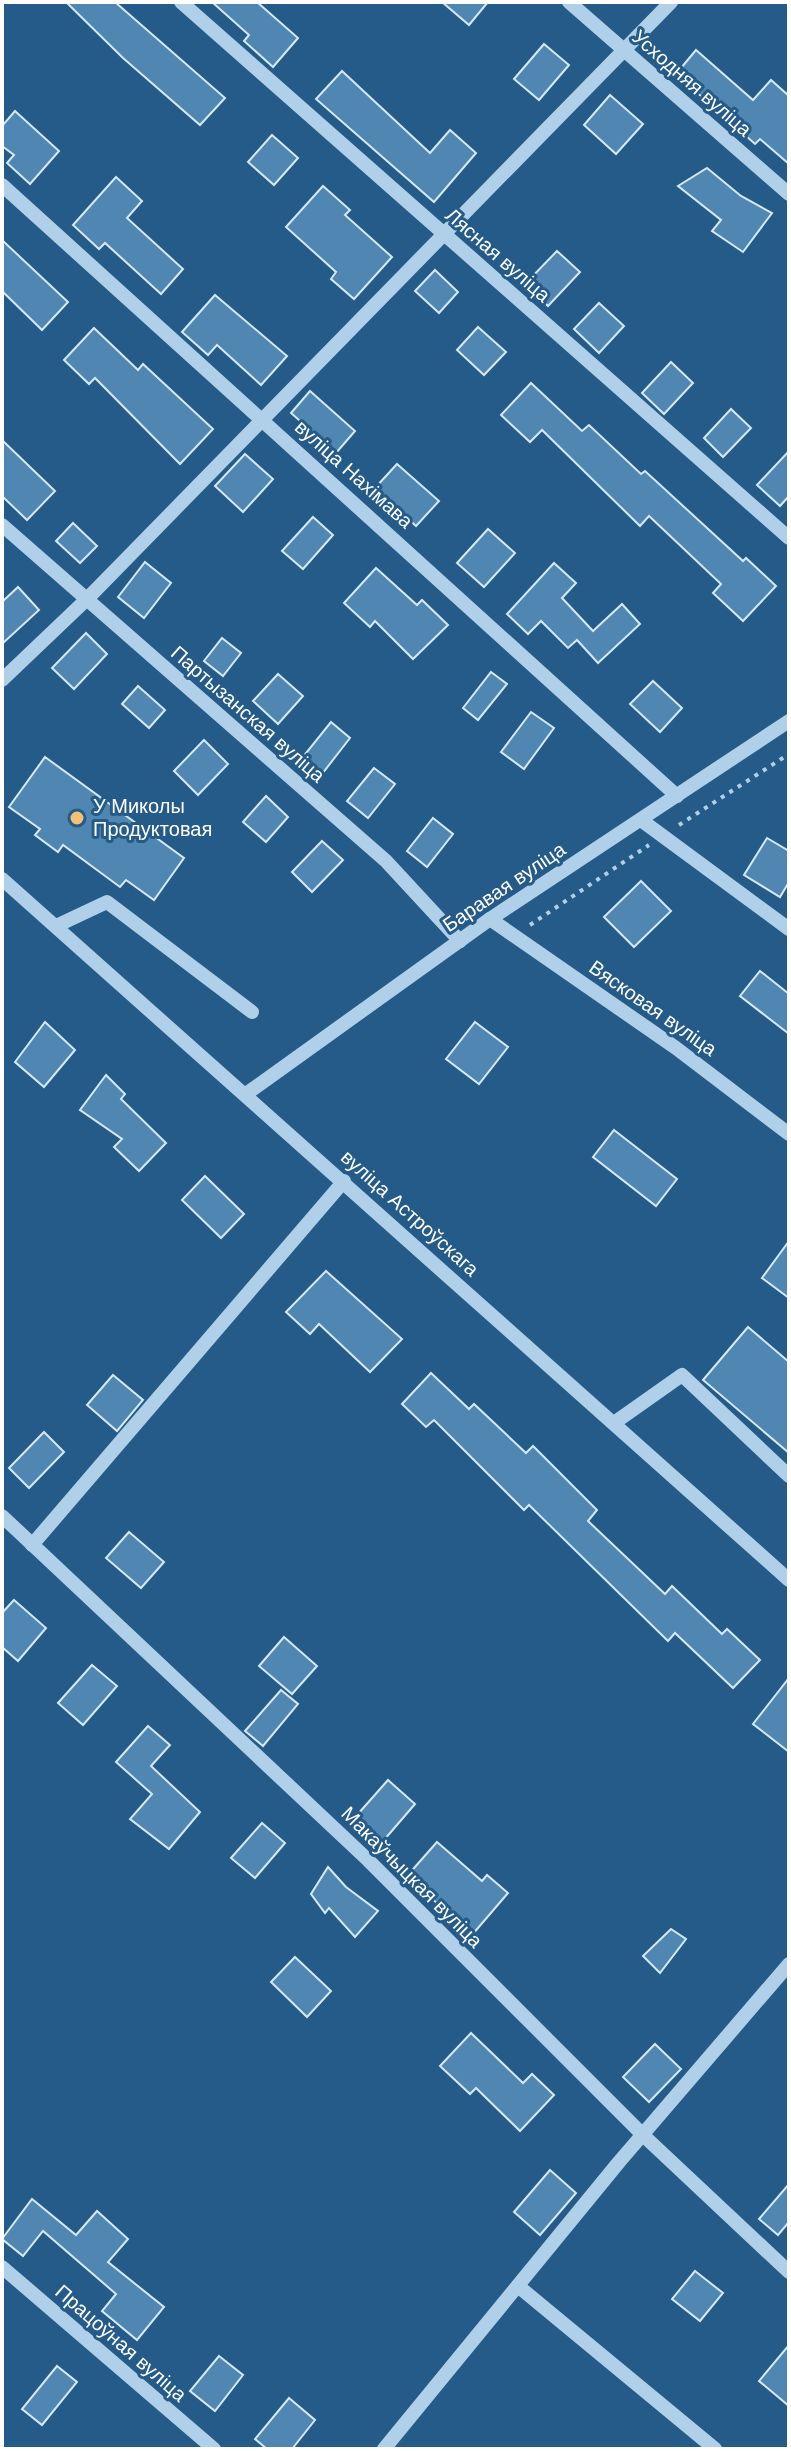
<svg xmlns="http://www.w3.org/2000/svg" width="791" height="2451" font-family="Helvetica,sans-serif">
<rect width="100%" height="100%" fill="#245b88"/>
<g fill="#5087b2" stroke="#d4e8f7" stroke-width="2">
<path d="M 66,2 L 115,2 L 225,98 L 200,125 L 123,58 Z"/>
<path d="M 212,2 L 257,2 L 298,38 L 273,67 L 244,41 L 249,35 Z"/>
<path d="M 442,2 L 488,2 L 469,25 Z"/>
<path d="M 544,44 L 569,65 L 539,100 L 514,79 Z"/>
<path d="M 696,50 L 753,100 L 771,80 L 789,96 L 789,164 L 760,139 L 755,144 L 676,74 Z"/>
<path d="M 342,71 L 430,153 L 450,130 L 476,153 L 434,202 L 316,99 Z"/>
<path d="M 610,95 L 643,124 L 616,154 L 584,125 Z"/>
<path d="M 15,111 L 59,151 L 30,184 L 7,163 L 14,155 L 2,146 L 2,126 Z"/>
<path d="M 272,135 L 298,158 L 274,185 L 248,162 Z"/>
<path d="M 707,168 L 741,196 L 772,213 L 743,252 L 712,231 L 721,220 L 678,186 Z"/>
<path d="M 116,177 L 142,201 L 127,218 L 183,269 L 161,294 L 105,243 L 99,249 L 73,225 Z"/>
<path d="M 323,186 L 350,210 L 345,215 L 392,257 L 354,299 L 331,279 L 336,272 L 286,227 Z"/>
<path d="M 2,240 L 68,302 L 42,330 L 2,291 Z"/>
<path d="M 557,251 L 580,272 L 548,306 L 525,284 Z"/>
<path d="M 435,270 L 458,292 L 439,313 L 415,291 Z"/>
<path d="M 215,295 L 287,356 L 261,385 L 217,345 L 208,355 L 182,332 Z"/>
<path d="M 599,303 L 624,326 L 599,353 L 574,329 Z"/>
<path d="M 478,327 L 506,352 L 484,375 L 457,350 Z"/>
<path d="M 94,328 L 138,370 L 143,364 L 213,429 L 180,464 L 95,378 L 89,384 L 64,360 Z"/>
<path d="M 671,362 L 693,383 L 664,414 L 642,393 Z"/>
<path d="M 531,383 L 582,431 L 589,425 L 641,474 L 645,471 L 743,561 L 746,558 L 776,586 L 743,621 L 713,593 L 721,584 L 649,516 L 640,526 L 542,430 L 530,442 L 501,415 Z"/>
<path d="M 310,391 L 355,431 L 336,453 L 291,413 Z"/>
<path d="M 731,409 L 751,428 L 723,457 L 704,438 Z"/>
<path d="M 2,440 L 55,491 L 27,520 L 2,496 Z"/>
<path d="M 789,451 L 789,496 L 780,506 L 757,485 Z"/>
<path d="M 245,454 L 273,479 L 243,512 L 215,486 Z"/>
<path d="M 397,464 L 439,501 L 416,526 L 375,488 Z"/>
<path d="M 313,517 L 333,535 L 303,569 L 282,551 Z"/>
<path d="M 73,523 L 97,546 L 80,563 L 56,541 Z"/>
<path d="M 488,529 L 515,553 L 484,587 L 457,563 Z"/>
<path d="M 145,562 L 171,583 L 144,618 L 118,597 Z"/>
<path d="M 554,563 L 576,583 L 562,598 L 593,631 L 622,604 L 640,624 L 598,663 L 577,640 L 568,648 L 541,621 L 528,634 L 507,614 Z"/>
<path d="M 376,568 L 417,605 L 422,600 L 448,625 L 413,659 L 375,621 L 370,627 L 344,603 Z"/>
<path d="M 18,587 L 39,610 L 2,644 L 2,602 Z"/>
<path d="M 86,633 L 107,654 L 74,689 L 52,668 Z"/>
<path d="M 222,638 L 241,653 L 223,676 L 204,661 Z"/>
<path d="M 491,672 L 507,684 L 478,720 L 463,708 Z"/>
<path d="M 278,674 L 303,696 L 278,724 L 253,701 Z"/>
<path d="M 653,681 L 682,708 L 660,732 L 630,704 Z"/>
<path d="M 138,686 L 165,710 L 149,728 L 122,704 Z"/>
<path d="M 531,712 L 554,728 L 524,769 L 501,752 Z"/>
<path d="M 331,722 L 350,738 L 322,774 L 302,758 Z"/>
<path d="M 204,740 L 228,764 L 198,795 L 174,771 Z"/>
<path d="M 45,757 L 184,858 L 154,900 L 126,880 L 120,887 L 63,845 L 58,852 L 35,835 L 40,829 L 9,807 Z"/>
<path d="M 374,768 L 395,784 L 368,818 L 347,801 Z"/>
<path d="M 266,796 L 288,817 L 266,842 L 243,822 Z"/>
<path d="M 433,818 L 453,834 L 427,867 L 407,851 Z"/>
<path d="M 767,838 L 789,851 L 789,882 L 780,897 L 744,875 Z"/>
<path d="M 322,841 L 343,860 L 312,892 L 292,872 Z"/>
<path d="M 641,881 L 671,911 L 634,947 L 604,917 Z"/>
<path d="M 760,971 L 789,994 L 789,1034 L 740,996 Z"/>
<path d="M 45,1022 L 75,1050 L 44,1087 L 15,1062 Z"/>
<path d="M 475,1022 L 508,1047 L 479,1084 L 446,1059 Z"/>
<path d="M 106,1075 L 125,1094 L 121,1099 L 166,1143 L 139,1171 L 114,1147 L 122,1139 L 80,1110 Z"/>
<path d="M 614,1130 L 677,1179 L 656,1206 L 593,1157 Z"/>
<path d="M 205,1176 L 244,1214 L 221,1238 L 182,1200 Z"/>
<path d="M 789,1241 L 789,1298 L 762,1278 Z"/>
<path d="M 326,1271 L 402,1339 L 370,1372 L 319,1324 L 310,1334 L 286,1312 Z"/>
<path d="M 748,1327 L 789,1362 L 789,1453 L 703,1380 Z"/>
<path d="M 431,1373 L 469,1409 L 474,1404 L 526,1453 L 533,1446 L 597,1510 L 588,1521 L 665,1594 L 672,1586 L 722,1634 L 727,1629 L 760,1660 L 733,1688 L 675,1633 L 668,1641 L 529,1505 L 524,1510 L 434,1420 L 426,1427 L 402,1404 Z"/>
<path d="M 113,1375 L 143,1400 L 117,1431 L 87,1405 Z"/>
<path d="M 44,1432 L 64,1452 L 29,1488 L 9,1468 Z"/>
<path d="M 129,1532 L 164,1562 L 141,1588 L 106,1558 Z"/>
<path d="M 14,1600 L 46,1628 L 18,1661 L 2,1647 L 2,1613 Z"/>
<path d="M 284,1637 L 317,1666 L 292,1694 L 259,1666 Z"/>
<path d="M 92,1665 L 117,1686 L 83,1725 L 58,1703 Z"/>
<path d="M 789,1678 L 789,1752 L 753,1724 Z"/>
<path d="M 281,1690 L 298,1704 L 263,1746 L 245,1731 Z"/>
<path d="M 148,1726 L 170,1745 L 151,1766 L 200,1812 L 169,1849 L 130,1819 L 152,1794 L 116,1762 Z"/>
<path d="M 388,1780 L 415,1804 L 378,1847 L 350,1823 Z"/>
<path d="M 262,1823 L 285,1843 L 255,1878 L 231,1858 Z"/>
<path d="M 437,1842 L 482,1881 L 487,1875 L 508,1893 L 472,1935 L 407,1876 Z"/>
<path d="M 328,1867 L 346,1887 L 378,1911 L 355,1937 L 329,1908 L 325,1913 L 311,1894 Z"/>
<path d="M 671,1929 L 686,1939 L 660,1973 L 643,1956 Z"/>
<path d="M 295,1957 L 331,1991 L 307,2017 L 271,1982 Z"/>
<path d="M 471,2033 L 523,2083 L 532,2074 L 554,2095 L 520,2131 L 476,2088 L 470,2094 L 440,2066 Z"/>
<path d="M 655,2044 L 681,2069 L 649,2102 L 623,2077 Z"/>
<path d="M 550,2170 L 576,2193 L 540,2235 L 514,2212 Z"/>
<path d="M 789,2184 L 789,2222 L 778,2235 L 759,2219 Z"/>
<path d="M 32,2199 L 76,2235 L 97,2211 L 128,2239 L 108,2262 L 164,2307 L 137,2340 L 102,2311 L 116,2294 L 43,2231 L 23,2256 L 2,2239 Z"/>
<path d="M 695,2271 L 723,2293 L 700,2321 L 672,2299 Z"/>
<path d="M 789,2345 L 789,2406 L 759,2381 Z"/>
<path d="M 219,2356 L 243,2375 L 215,2411 L 190,2391 Z"/>
<path d="M 57,2366 L 77,2382 L 42,2425 L 22,2409 Z"/>
<path d="M 289,2398 L 315,2420 L 292,2449 L 267,2449 L 255,2439 Z"/>
</g>
<g fill="none" stroke-linecap="round" stroke-linejoin="round">
<g stroke="#b0d0e9" stroke-width="4" stroke-dasharray="4 6" stroke-linecap="butt">
<path d="M 679,825 L 789,754"/>
<path d="M 530,925 L 649,845"/>
</g>
<g stroke="#b0d0e9" stroke-width="14">
<path d="M 181,2 L 789,538"/>
<path d="M 569,2 L 789,194"/>
<path d="M 2,185 L 677,796"/>
<path d="M 2,525 L 386,861 L 460,941"/>
<path d="M 2,680 L 87,599 L 671,2"/>
<path d="M 641,820 L 789,929"/>
<path d="M 2,879 L 789,1580"/>
<path d="M 490,919 L 676,1048 L 789,1134"/>
<path d="M 56,926 L 107,902 L 252,1012"/>
<path d="M 246,1094 L 490,919 L 789,721"/>
<path d="M 614,1423 L 682,1375 L 789,1476"/>
<path d="M 2,1516 L 368,1860 L 644,2136 L 789,2272"/>
<path d="M 32,1545 L 344,1181"/>
<path d="M 2,2267 L 214,2449"/>
<path d="M 518,2286 L 715,2449"/>
<path d="M 384,2449 L 619,2162 L 789,1964"/>
</g>
</g>
<circle fill="#f4c173" stroke="#245b88" stroke-width="3" cx="77" cy="818" r="8"/>
<g text-anchor="middle" dominant-baseline="central" stroke-width="6" stroke-linejoin="round" paint-order="stroke">
<g font-size="20" fill="#fff" stroke="#245b88">
<text transform="translate(692 83) rotate(41)">Усходняя вуліца</text>
<text transform="translate(498 255) rotate(41)">Лясная вуліца</text>
<text transform="translate(354 474) rotate(42)">вуліца Нахімава</text>
<text transform="translate(248 714) rotate(41)">Партызанская вуліца</text>
<text transform="translate(504 887) rotate(-34)">Баравая вуліца</text>
<text transform="translate(653 1008) rotate(35)">Вясковая вуліца</text>
<text transform="translate(410 1213) rotate(42)">вуліца Астроўскага</text>
<text transform="translate(412 1877) rotate(45)">Макаўчыцкая вуліца</text>
<text transform="translate(121 2343) rotate(41)">Працоўная вуліца</text>
</g>
<g font-size="20" fill="#fff" stroke="#245b88" text-anchor="start">
<text x="93" y="806">У Миколы<tspan x="93" dy="23">Продуктовая</tspan></text>
</g>
</g>
<rect width="791" height="2451" fill="none" stroke="#ffffff" stroke-width="8"/>
</svg>
